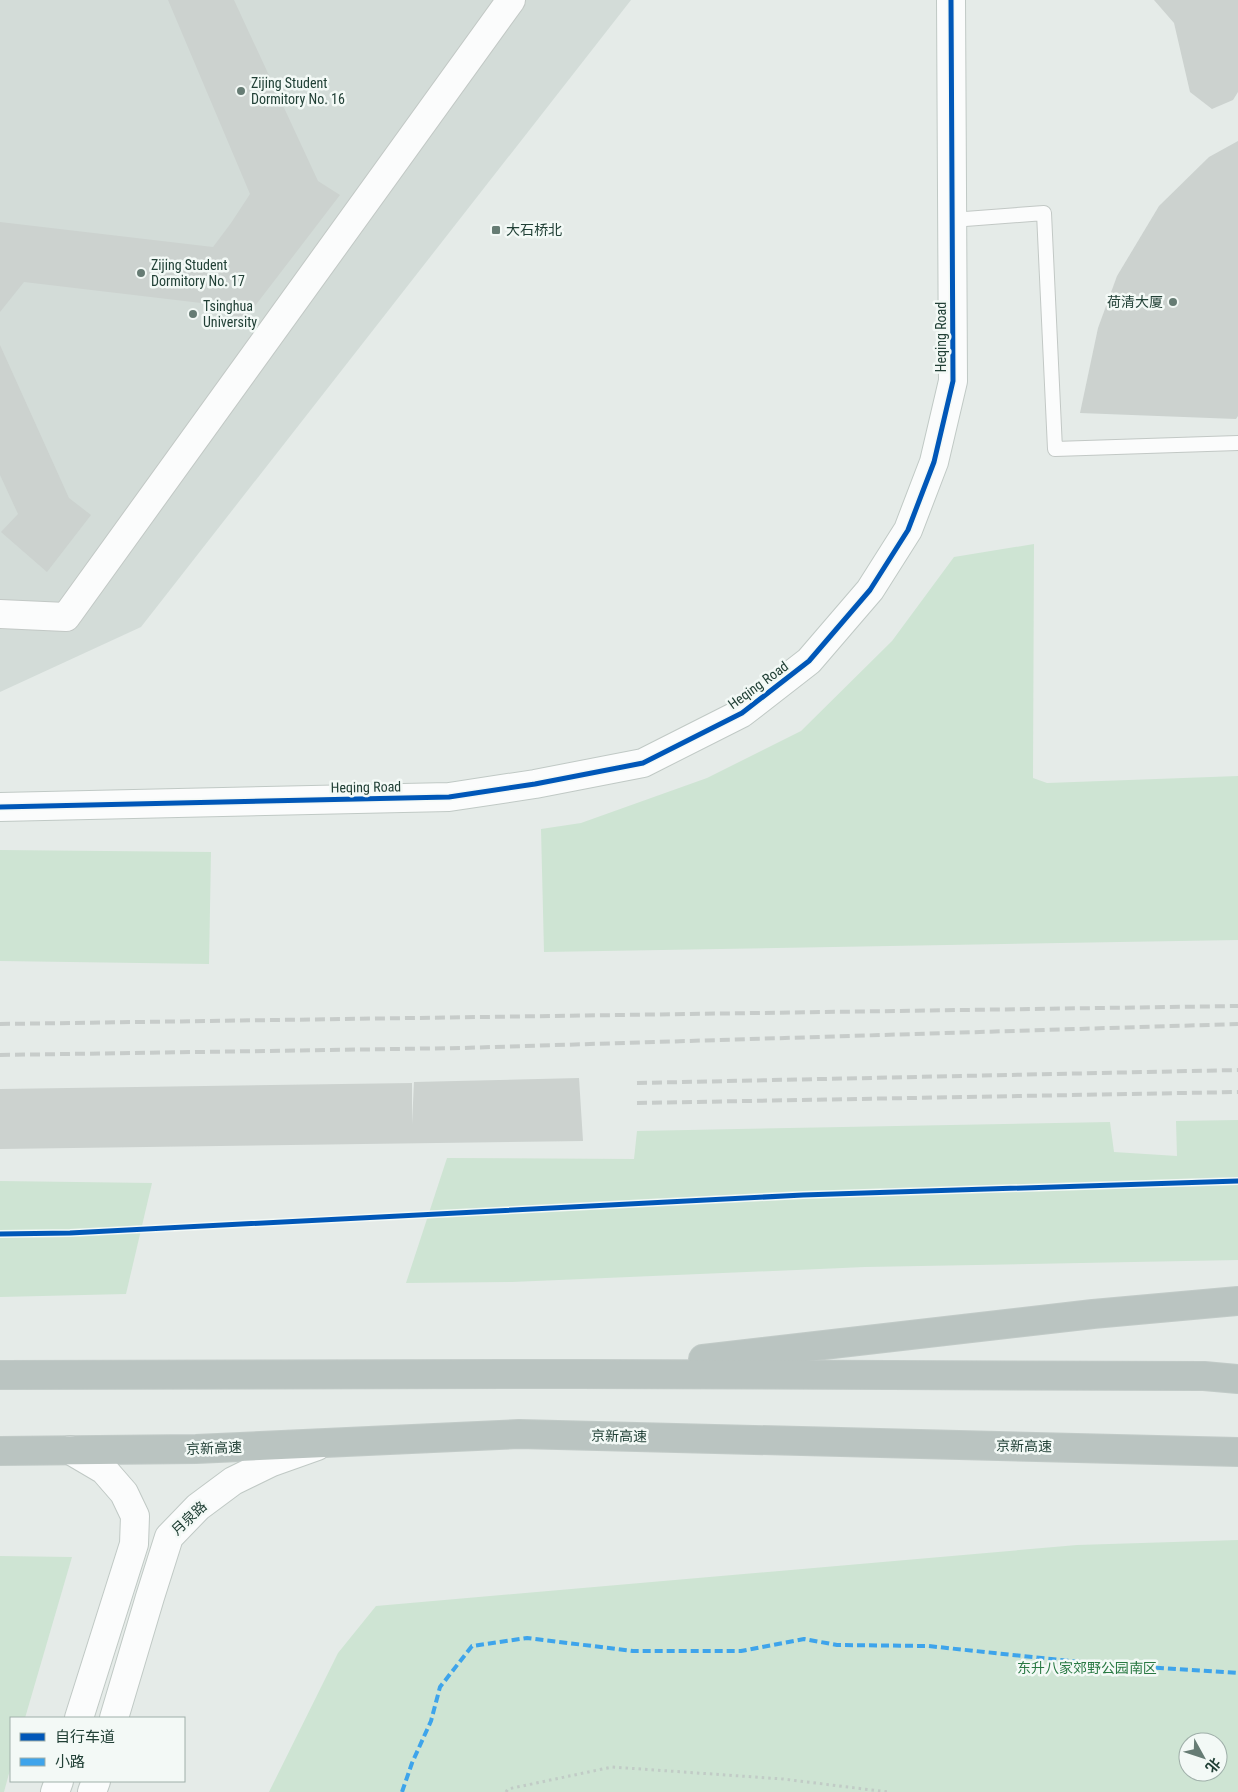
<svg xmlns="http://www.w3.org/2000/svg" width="1238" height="1792" font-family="'Roboto Condensed','Noto Sans SC',sans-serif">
<rect width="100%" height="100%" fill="#e5ebe8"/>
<path fill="#d3dcd8" d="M 0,0 L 631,0 L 141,627 L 0,692 Z"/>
<g fill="#cee4d3" fill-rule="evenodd">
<path d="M 1034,544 L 1033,778 L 1047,783 L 1238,776 L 1238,940 L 544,952 L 541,829 L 581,823 L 707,778 L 801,731 L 892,641 L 954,557 Z"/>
<path d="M 0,850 L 211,852 L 209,964 L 0,961 Z"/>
<path d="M 1238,1120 L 1238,1260 L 865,1267 L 512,1282 L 406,1283 L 447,1158 L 634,1159 L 637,1131 L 1110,1122 L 1114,1152 L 1177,1156 L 1176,1121 Z"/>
<path d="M 0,1181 L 152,1183 L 126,1294 L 0,1297 Z"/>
<path d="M 1238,1540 L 1238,1792 L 269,1792 L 338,1653 L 376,1606 L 1077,1545 ZM 1188,1742 L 1218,1742 L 1218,1772 L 1188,1772 Z"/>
<path d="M 0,1556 L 72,1557 L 25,1718 L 11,1718 L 11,1766 L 4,1792 L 0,1792 Z"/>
</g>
<g fill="#ccd2cf">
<path d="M 168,0 L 234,0 L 318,181 L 340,195 L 242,323 L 218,305 L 24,282 L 0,312 L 0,222 L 213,247 L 231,223 L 250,194 Z"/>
<path d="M 1154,0 L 1238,0 L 1238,92 L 1233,100 L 1212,109 L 1190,92 L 1174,23 Z"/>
<path d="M 1238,141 L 1238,416 L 1236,419 L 1080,413 L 1098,328 L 1117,276 L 1159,206 L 1209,157 Z"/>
<path d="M 0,345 L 69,498 L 91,515 L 47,572 L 1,532 L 18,514 L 0,475 Z"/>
<path d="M 579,1078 L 583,1141 L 0,1149 L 0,1089 L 412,1083 L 412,1124 L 414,1082 Z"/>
</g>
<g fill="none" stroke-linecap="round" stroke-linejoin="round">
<defs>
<path id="service" d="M 952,220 L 1044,213 L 1055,449 L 1238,443"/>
<path id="minor" d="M 0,614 L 66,617 L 511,0"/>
<g id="secondary">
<path d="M 0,807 L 449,797 L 535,784 L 643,763 L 742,713 L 809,661 L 870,590 L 908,530 L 934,462 L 953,381 L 951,0"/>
<path d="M 70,1450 L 104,1470 L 124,1493 L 135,1516 L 134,1544 L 79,1718"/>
<path d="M 114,1718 L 150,1597 L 169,1537 L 198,1507 L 233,1481 L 272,1462 L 317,1446"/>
<path d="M 55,1792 L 59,1781"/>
<path d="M 92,1792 L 96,1781"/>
</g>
<g id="motorway">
<path d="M 703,1359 L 1093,1314 L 1238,1301"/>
<path d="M 0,1375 L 577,1374 L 1204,1376 L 1238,1379"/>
<path d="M 0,1451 L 196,1449 L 519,1434 L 1238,1452"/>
</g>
</defs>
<use href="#service" stroke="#c2c8c5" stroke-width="16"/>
<use href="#minor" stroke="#c2c8c5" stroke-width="30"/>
<use href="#secondary" stroke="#c0c9c5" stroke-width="30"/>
<use href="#motorway" stroke="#c1cac7" stroke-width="30"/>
<path stroke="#c1cbc6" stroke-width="3" stroke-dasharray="2.5 4" stroke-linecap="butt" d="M 506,1792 L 508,1789 L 612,1767 L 783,1779 L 888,1792"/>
<use href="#service" stroke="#fbfcfc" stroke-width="14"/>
<use href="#minor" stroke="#fbfcfc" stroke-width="28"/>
<use href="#secondary" stroke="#fbfcfc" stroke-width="28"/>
<use href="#motorway" stroke="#bac4c1" stroke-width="28"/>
<g stroke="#c7ccca" stroke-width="4" stroke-dasharray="10 5" stroke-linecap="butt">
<path d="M 0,1024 L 1238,1006"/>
<path d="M 0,1055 L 461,1048 L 1238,1024"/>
<path d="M 637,1083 L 1238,1070"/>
<path d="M 637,1103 L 1238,1092"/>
</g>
<path stroke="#3ea4eb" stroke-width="4" stroke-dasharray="8 4" stroke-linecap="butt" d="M 402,1792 L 412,1763 L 431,1721 L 440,1687 L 472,1646 L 527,1638 L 633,1651 L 741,1651 L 804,1639 L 837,1645 L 928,1646 L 1099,1664 L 1238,1673"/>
<defs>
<g id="cycleway">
<path d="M 0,807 L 449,797 L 535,784 L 643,763 L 742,713 L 809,661 L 870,590 L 908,530 L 934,462 L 953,381 L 951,0"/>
<path d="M 0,1234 L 70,1233 L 803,1195 L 1238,1181"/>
</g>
</defs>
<use href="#cycleway" stroke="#f3f9f6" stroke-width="8"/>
<use href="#cycleway" stroke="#0057b8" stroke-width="5"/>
</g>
<g fill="#667c74" stroke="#f3f9f6" stroke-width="2">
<circle cx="241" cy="91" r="5"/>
<rect x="491" y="225" width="10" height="10" rx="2.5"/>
<circle cx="141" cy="273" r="5"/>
<circle cx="1173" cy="302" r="5"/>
<circle cx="193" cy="314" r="5"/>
</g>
<g text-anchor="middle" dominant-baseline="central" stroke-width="5" stroke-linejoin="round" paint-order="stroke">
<g font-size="14" fill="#214036" stroke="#f3f9f6" text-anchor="start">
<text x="251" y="83">Zijing Student<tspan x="251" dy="16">Dormitory No. 16</tspan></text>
<text x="506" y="230">大石桥北</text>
<text x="151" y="265">Zijing Student<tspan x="151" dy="16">Dormitory No. 17</tspan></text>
<text x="1163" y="302" text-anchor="end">荷清大厦</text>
<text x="203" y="306">Tsinghua<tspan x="203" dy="16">University</tspan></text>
</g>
<g font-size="14" fill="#214036" stroke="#f3f9f6">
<text transform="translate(941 337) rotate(-90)">Heqing Road</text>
<text transform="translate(758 685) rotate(-36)">Heqing Road</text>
<text transform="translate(366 787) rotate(-1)">Heqing Road</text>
<text transform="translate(619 1436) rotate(1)">京新高速</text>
<text transform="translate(1024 1446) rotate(1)">京新高速</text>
<text transform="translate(214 1448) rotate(-2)">京新高速</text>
<text transform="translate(189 1518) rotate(-43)">月泉路</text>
</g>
<g font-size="14" fill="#297943" stroke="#f3f9f6">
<text x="1087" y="1668">东升八家郊野公园南区</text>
</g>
</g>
<rect x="10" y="1717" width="175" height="65" fill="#f3f9f6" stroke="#9fafa9"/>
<rect x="20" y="1733" width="25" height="8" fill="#0057b8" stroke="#9fafa9"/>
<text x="55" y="1742" font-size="15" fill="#214036">自行车道</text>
<rect x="20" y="1758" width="25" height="8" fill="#3ea4eb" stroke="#9fafa9"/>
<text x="55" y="1767" font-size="15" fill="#214036">小路</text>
<g transform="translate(1203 1757) rotate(130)"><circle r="24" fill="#f3f9f6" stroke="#9fafa9"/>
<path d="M0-4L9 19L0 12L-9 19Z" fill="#667c74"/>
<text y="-8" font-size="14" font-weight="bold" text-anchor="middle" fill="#214036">北</text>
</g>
</svg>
